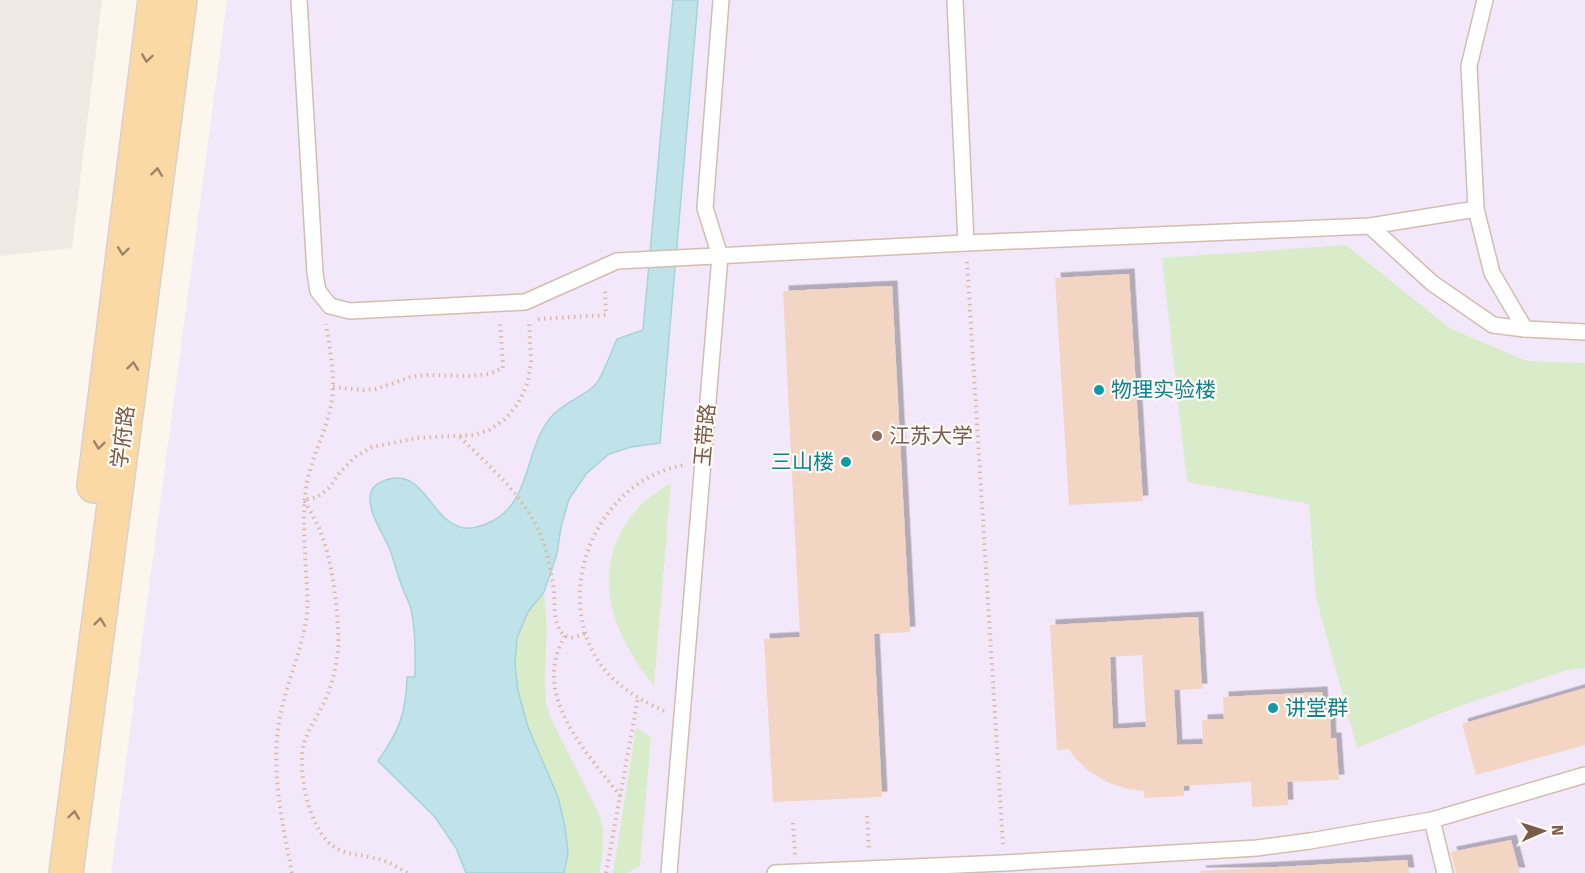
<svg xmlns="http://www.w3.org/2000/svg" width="1585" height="873" font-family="'Fira Sans','Noto Sans SC',sans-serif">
<defs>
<filter id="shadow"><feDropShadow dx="5.5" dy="-5.5" stdDeviation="0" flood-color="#0004"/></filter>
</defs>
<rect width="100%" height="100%" fill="#fdf6ec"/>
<path fill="#efe9e4" d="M 0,0 L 102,0 L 72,248 L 0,256 Z"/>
<path fill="#f3e8fa" d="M 227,0 L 1585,0 L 1585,873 L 111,873 Z"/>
<g fill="#d8ecc9">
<path d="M 1346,245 L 1451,329 L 1527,361 L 1585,363 L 1585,668 L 1567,670 L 1457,707 L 1357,748 L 1316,597 L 1309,504 L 1187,482 L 1162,258 Z"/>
<path d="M 671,483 L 654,686 C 618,641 592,585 622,530 C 628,520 636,509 645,501 C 653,494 662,489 671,483 Z"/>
<path d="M 544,592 L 547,629 L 545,678 L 546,703 L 552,721 L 599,814 C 606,835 603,852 599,873 L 564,873 L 568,853 L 565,827 L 558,797 L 528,727 L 518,691 L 515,663 L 518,637 L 528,612 Z"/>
<path d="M 636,728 L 651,737 L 640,866 L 627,873 L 613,873 Z"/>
</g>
<path fill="#bfe3e8" stroke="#a5d3da" stroke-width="1.5" d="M 673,0 L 698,0 L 660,443 L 631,447 L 609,454 L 586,474 L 569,499 L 561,527 L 557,554 L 544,592 L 528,612 L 517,638 L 515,663 L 518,691 L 528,727 L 558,797 L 565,827 L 568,853 L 564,873 L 466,873 L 456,848 L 435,817 L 378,761 C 399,731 406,714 407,677 L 415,677 C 415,655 416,631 411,609 C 409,601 404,593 401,584 C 397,573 394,561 390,550 C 384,534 370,517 370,499 C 370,487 378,482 389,479 C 424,470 431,519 460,527 C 469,530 477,527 486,524 C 533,506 523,448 552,416 C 564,402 584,397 596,384 C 602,377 613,348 617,339 L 643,330 Z"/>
<g fill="#f3d5c3" fill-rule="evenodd" filter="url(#shadow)">
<path d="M 1129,274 L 1143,501 L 1069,505 L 1055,278 Z"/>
<path d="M 892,286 L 910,632 L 874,634 L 882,797 L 773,802 L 764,639 L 800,637 L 783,291 Z"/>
<path d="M 1198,617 L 1202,689 L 1174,690 L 1177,745 L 1203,744 L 1202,720 L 1224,719 L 1223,697 L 1322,692 L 1324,718 L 1330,718 L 1331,738 L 1336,738 L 1339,780 L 1287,782 L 1288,805 L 1252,807 L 1251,782 L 1184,786 L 1184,796 L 1144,798 L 1144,791 L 1128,789 L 1109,783 L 1089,771 L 1075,758 L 1069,749 L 1057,750 L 1050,625 ZM 1142,655 L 1146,727 L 1113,729 L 1110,657 Z"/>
<path d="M 1585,688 L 1585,745 L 1476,775 L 1462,724 Z"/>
<path d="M 1511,840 L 1520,873 L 1456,873 L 1451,852 Z"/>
<path d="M 1407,860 L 1409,873 L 1201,873 L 1200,871 Z"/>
</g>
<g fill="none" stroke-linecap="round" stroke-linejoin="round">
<defs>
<g id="service">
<path d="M 299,0 L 315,273 L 318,291 L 330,306 L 350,311 L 525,302 L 617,261 L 966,243 L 1370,226 L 1432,283 L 1493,325 L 1525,329"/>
<path d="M 955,0 L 966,243"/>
<path d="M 1485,0 L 1469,66 L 1476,209 L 1492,273 L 1525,329 L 1585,332"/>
<path d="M 1370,226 L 1476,209"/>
<path d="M 1432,820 L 1445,873"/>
<path d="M 669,873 L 720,256 L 705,208 L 721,0"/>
<path d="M 775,873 L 1004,863 L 1257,848 L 1310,841 L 1432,820 L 1585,775"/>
</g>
<g id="primary">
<path d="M 94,486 L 155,0"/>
<path d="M 66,873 L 180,0"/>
</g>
</defs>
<use href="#service" stroke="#d1beb0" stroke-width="18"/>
<use href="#primary" stroke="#dad1cd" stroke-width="36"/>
<g stroke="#d9b8a5" stroke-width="4" stroke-dasharray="1.5 4.5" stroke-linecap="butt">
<path d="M 967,262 L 1003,844"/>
<path d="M 538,319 L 606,315 L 605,287"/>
<path d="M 333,387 L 363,390 L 376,389 L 411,377 L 427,375 L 471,376 L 489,374 L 503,368 L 500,320"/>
<path d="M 460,437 C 491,468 528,499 543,541 C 548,557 552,574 554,591 C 555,604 553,621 561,632 C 568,641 577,637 586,633"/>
<path d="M 565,636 C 530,695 586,751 620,796"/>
<path d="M 664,711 C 640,700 614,685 599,662 C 551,590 598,479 685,465"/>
<path d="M 867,816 L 869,850"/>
<path d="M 793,823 L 795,855"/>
<path d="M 292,873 C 282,821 270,769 280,716 C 287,682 302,649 307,615 C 308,601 307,587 306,574 C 305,545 302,516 306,488 C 310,461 324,436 330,410 C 337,382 330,352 326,324"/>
<path d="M 407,873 C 396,866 386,860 374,858 C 357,854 341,855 328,842 C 308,822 297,770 304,743 C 309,727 320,713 326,698 C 333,683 336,666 338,649 C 339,642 338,634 338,627 C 336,596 332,562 321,533 C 317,522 310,511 304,500 L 317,497 L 329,488 L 340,472 L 355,457 L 372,447 L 417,438 L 474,435 L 489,430 L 505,419 L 518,404 L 528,382 L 531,361 L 529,320"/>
<path d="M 606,873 L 638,698"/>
</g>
<use href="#service" stroke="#fff" stroke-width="15"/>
<use href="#primary" stroke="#fbd9a5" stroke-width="33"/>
</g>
<defs><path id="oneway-chevron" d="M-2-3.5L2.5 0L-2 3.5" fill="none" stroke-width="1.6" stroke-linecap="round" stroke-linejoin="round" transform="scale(1.5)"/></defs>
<g stroke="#a18267">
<use href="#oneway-chevron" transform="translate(147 58) rotate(98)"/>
<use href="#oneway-chevron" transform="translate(157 172) rotate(-83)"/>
<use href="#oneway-chevron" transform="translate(123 251) rotate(97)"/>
<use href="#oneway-chevron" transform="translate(133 366) rotate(-83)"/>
<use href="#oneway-chevron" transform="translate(99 445) rotate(97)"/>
<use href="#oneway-chevron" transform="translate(100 622) rotate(-83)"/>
<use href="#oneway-chevron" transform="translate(74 815) rotate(-82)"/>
</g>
<g fill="#0f9aa8" stroke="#fffaf3" stroke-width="2">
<circle cx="1099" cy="390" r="6"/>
<circle cx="846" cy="462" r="6"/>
<circle cx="1273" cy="708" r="6"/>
</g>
<circle fill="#8d6e63" stroke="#fffaf3" stroke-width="2" cx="877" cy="436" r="6"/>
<g text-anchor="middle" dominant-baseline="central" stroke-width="4.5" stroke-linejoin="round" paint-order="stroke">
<g font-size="21" fill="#0d838f" stroke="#fffaf3" text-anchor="start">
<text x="1111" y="390">物理实验楼</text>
<text x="834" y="462" text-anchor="end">三山楼</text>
<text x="1285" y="708">讲堂群</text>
</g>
<g font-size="21" fill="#7a5c4d" stroke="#fffaf3">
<text transform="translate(705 435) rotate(-85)">玉带路</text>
<text transform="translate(123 437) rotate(-83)">学府路</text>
</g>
<g font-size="21" fill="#785e54" stroke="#fffaf3" text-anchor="start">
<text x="889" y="436">江苏大学</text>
</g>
</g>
<g transform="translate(1543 831) rotate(87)" stroke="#fffaf3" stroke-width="4.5" paint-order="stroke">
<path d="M0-4.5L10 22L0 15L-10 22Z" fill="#7a5c4d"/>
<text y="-9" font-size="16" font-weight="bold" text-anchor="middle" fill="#7a5c4d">N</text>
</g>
</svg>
